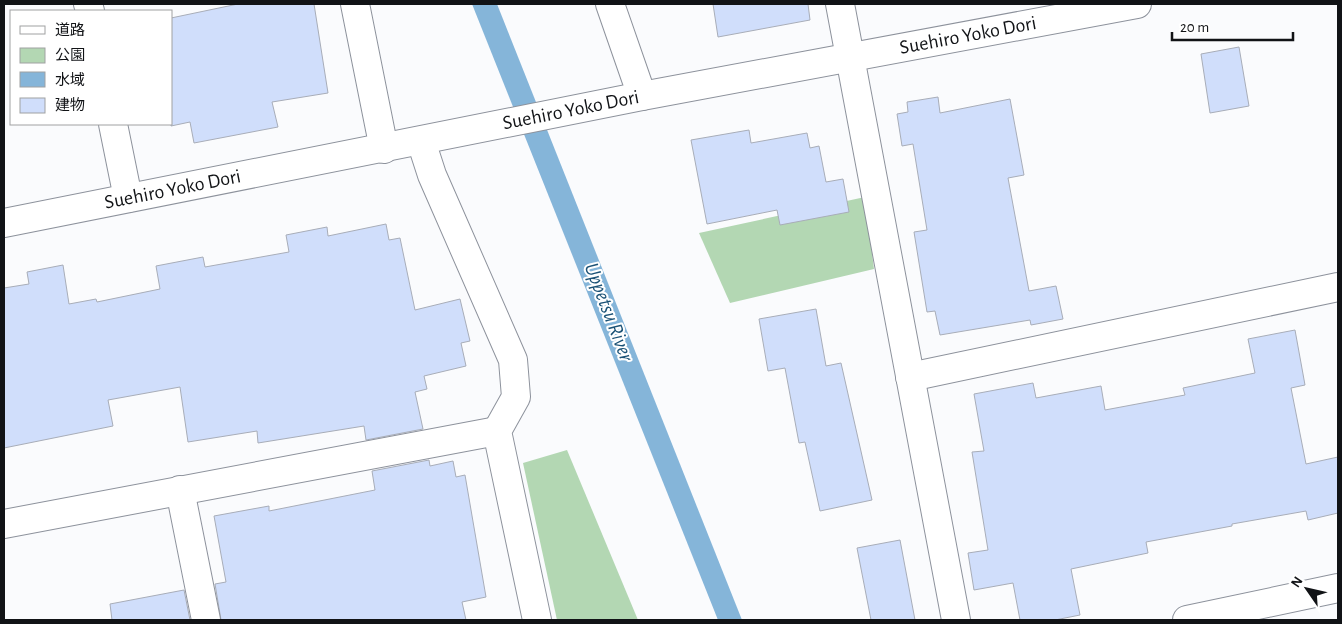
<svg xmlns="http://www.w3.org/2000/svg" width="1342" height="624" font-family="'Alegreya Sans','Noto Sans JP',sans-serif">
<rect width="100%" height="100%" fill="#fafbfd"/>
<g fill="#b3d7b3">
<path d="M 865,197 L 874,269 L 730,303 L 699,233 Z"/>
<path d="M 567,450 L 638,620 L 557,620 L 523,463 Z"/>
</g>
<path fill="#85b5d9" d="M 472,4 L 497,4 L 742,620 L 718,620 Z"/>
<g fill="#d0defb" stroke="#a8adb8">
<path d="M 238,4 L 314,4 L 328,93 L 272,102 L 278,127 L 194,143 L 190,122 L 171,126 L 171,18 Z"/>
<path d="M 713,4 L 808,4 L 810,20 L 718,37 Z"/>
<path d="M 1239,47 L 1249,106 L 1210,113 L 1201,54 Z"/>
<path d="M 938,97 L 940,113 L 1010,99 L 1024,175 L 1008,178 L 1029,291 L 1056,286 L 1063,319 L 1031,325 L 1030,320 L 940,335 L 935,311 L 927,312 L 914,232 L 927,230 L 913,144 L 902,146 L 897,114 L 908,112 L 907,102 Z"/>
<path d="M 749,130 L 751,143 L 807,133 L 810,148 L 819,146 L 826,182 L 843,179 L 849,212 L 780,225 L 777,210 L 707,224 L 691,140 Z"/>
<path d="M 386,224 L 389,240 L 400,238 L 415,310 L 460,299 L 470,341 L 461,343 L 466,366 L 424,376 L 427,389 L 415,392 L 423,429 L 366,440 L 364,426 L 258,443 L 257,431 L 188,442 L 180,387 L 108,400 L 113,426 L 4,448 L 4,288 L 29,284 L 27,272 L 63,265 L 69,304 L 96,299 L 97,302 L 160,289 L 156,266 L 203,257 L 205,267 L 289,252 L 286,235 L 327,227 L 328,236 Z"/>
<path d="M 816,309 L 826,366 L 841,363 L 872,500 L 820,511 L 805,442 L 799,443 L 785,368 L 768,371 L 759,319 Z"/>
<path d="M 1295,330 L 1305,385 L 1291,388 L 1306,464 L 1338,457 L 1338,513 L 1308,520 L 1306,511 L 1232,524 L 1232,526 L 1146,542 L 1148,553 L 1071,569 L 1080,615 L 1055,620 L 1020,620 L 1013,583 L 974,590 L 968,553 L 988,550 L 972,452 L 984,451 L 974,394 L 1033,383 L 1036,398 L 1101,386 L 1105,410 L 1185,395 L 1183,388 L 1255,373 L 1248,339 Z"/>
<path d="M 429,460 L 430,466 L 453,461 L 456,477 L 465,475 L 486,597 L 462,602 L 466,620 L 221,620 L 215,584 L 226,582 L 214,516 L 269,506 L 269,511 L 375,490 L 372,471 Z"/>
<path d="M 900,540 L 915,620 L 871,620 L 857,548 Z"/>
<path d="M 184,590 L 190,620 L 112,620 L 110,604 Z"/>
</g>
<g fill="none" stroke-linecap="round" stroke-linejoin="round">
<defs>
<g id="minor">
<path d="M 88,4 L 90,11"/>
<path d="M 355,4 L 384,149"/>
<path d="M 610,4 L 642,96"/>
<path d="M 840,4 L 956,620"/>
<path d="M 113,124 L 128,198"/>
<path d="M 421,141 L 432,175 L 513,360 L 516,397 L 497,431 L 537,620"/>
<path id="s1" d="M 4,223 L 642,96 L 1137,4"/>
<path d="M 910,377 L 1338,287"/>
<path d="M 180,490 L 206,620"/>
<path d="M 4,524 L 497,431"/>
<path d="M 1187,620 L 1338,588"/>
</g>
</defs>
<use href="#minor" stroke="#8d929c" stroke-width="30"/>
<use href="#minor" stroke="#fff" stroke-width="28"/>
</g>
<g text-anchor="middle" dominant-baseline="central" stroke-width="4" stroke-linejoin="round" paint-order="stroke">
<g font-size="20" fill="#111316" stroke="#fff">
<text stroke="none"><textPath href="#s1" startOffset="982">Suehiro Yoko Dori</textPath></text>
<text stroke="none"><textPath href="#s1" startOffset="578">Suehiro Yoko Dori</textPath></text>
<text stroke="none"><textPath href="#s1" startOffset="172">Suehiro Yoko Dori</textPath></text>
</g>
<g font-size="21" font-style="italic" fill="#1b5276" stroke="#fff">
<text transform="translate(609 312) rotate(69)">Uppetsu River</text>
</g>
</g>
<rect width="1342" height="624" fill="none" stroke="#111316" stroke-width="10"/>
<rect x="10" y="10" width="162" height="115" fill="#ffffff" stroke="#a0a1a2"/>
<rect x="20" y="26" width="25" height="8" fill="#ffffff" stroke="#a0a1a2"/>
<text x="55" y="35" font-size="15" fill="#111316">道路</text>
<rect x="20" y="48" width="25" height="15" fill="#b3d7b3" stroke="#a0a1a2"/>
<text x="55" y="60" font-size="15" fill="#111316">公園</text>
<rect x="20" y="72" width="25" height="15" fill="#85b5d9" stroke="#a0a1a2"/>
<text x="55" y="85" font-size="15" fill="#111316">水域</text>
<rect x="20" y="98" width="25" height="15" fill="#d0defb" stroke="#a0a1a2"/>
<text x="55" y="110" font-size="15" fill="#111316">建物</text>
<g transform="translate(1307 589) rotate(304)" stroke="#ffffff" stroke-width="4" paint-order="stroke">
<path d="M0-4L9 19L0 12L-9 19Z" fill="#111316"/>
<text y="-8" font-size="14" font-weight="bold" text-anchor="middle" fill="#111316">N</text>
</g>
<path d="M1172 32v8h121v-8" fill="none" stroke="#111316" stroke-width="2.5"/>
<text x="1180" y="32" font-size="15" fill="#111316" stroke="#ffffff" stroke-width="4" paint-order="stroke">20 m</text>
</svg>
